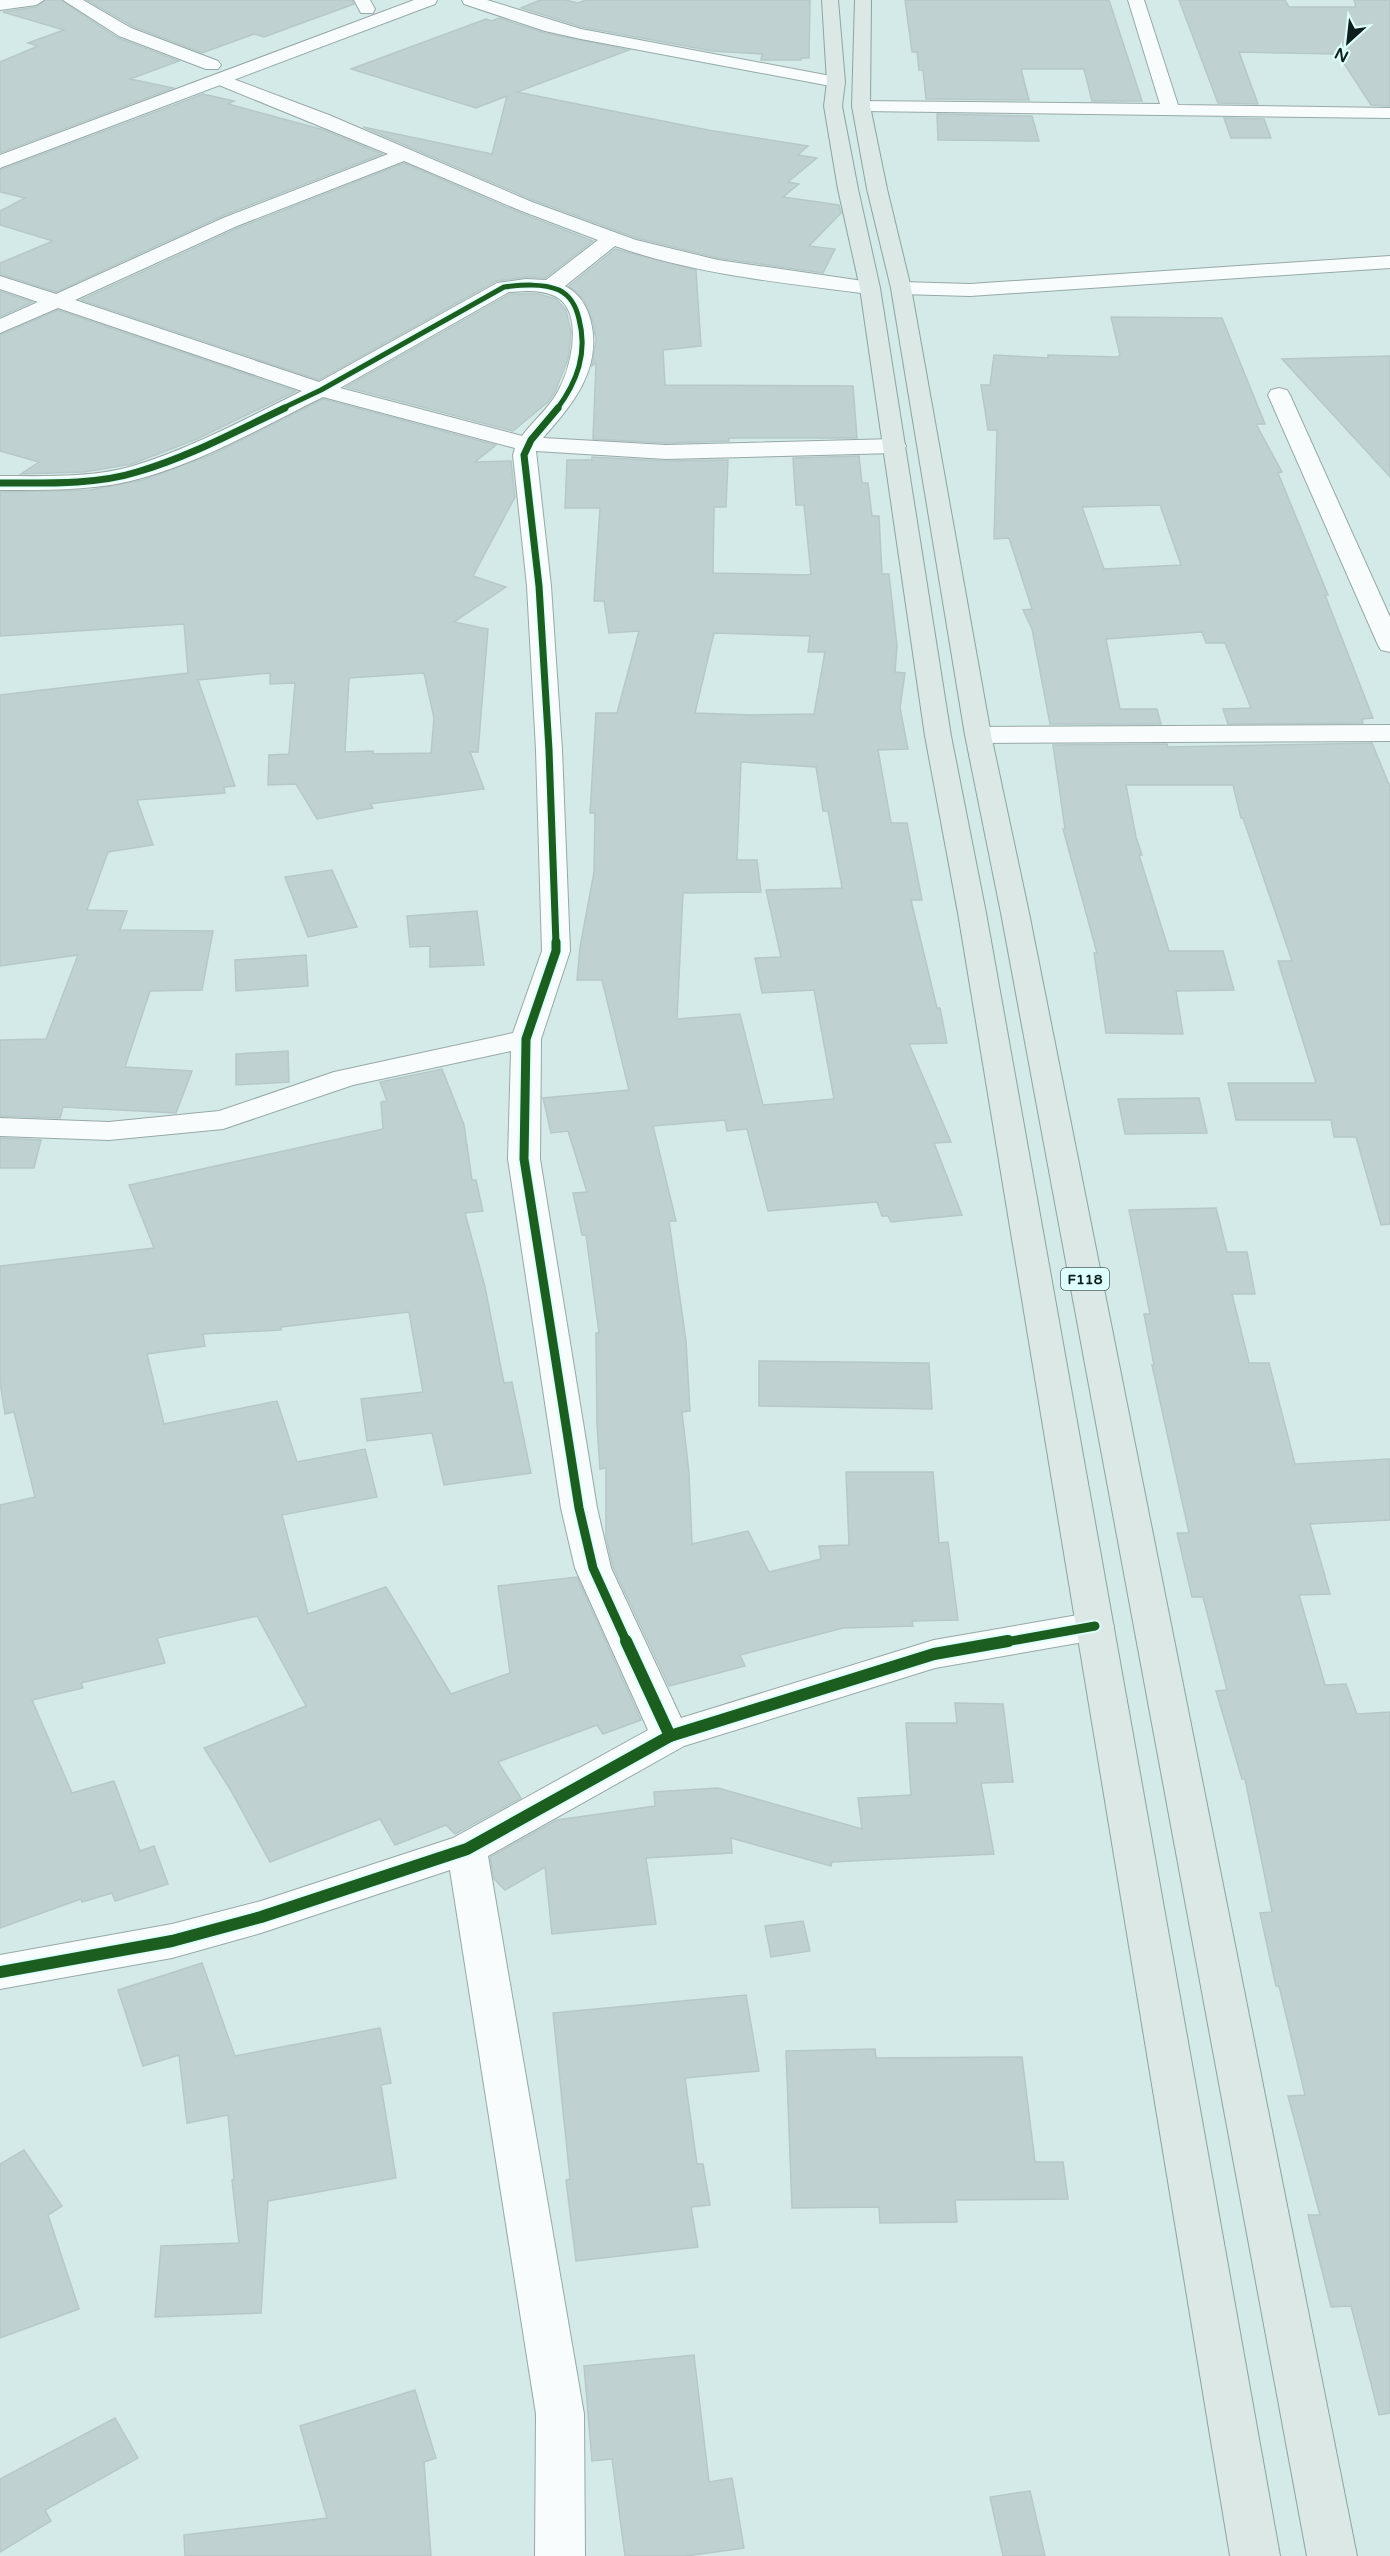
<svg xmlns="http://www.w3.org/2000/svg" width="1390" height="2556" font-family="'Varela Round',sans-serif">
<rect width="100%" height="100%" fill="#d3eae8"/>
<g fill="#c0d1d1" stroke="#b7c8c9" stroke-width="1.5" fill-rule="evenodd">
<path d="M 46,0 L 61,0 L 118,38 L 179,61 L 130,79 L 173,88 L 0,153 L 0,62 L 38,46 L 28,43 L 64,30 L 3,12 L 36,7 Z"/>
<path d="M 87,0 L 352,0 L 354,4 L 264,37 L 254,34 L 202,53 L 132,26 Z"/>
<path d="M 540,0 L 565,0 L 578,3 L 586,0 L 810,0 L 809,58 L 801,58 L 801,60 L 761,60 L 762,54 L 712,51 L 582,27 L 521,8 Z"/>
<path d="M 905,0 L 1109,0 L 1142,101 L 1092,101 L 1084,69 L 1021,69 L 1029,100 L 926,99 L 923,70 L 919,70 L 917,52 L 912,52 Z"/>
<path d="M 1179,0 L 1285,0 L 1289,7 L 1356,7 L 1354,0 L 1390,0 L 1390,106 L 1371,105 L 1338,54 L 1239,52 L 1258,104 L 1218,103 Z"/>
<path d="M 499,18 L 545,33 L 629,50 L 517,92 L 708,130 L 808,146 L 798,155 L 817,158 L 788,182 L 799,184 L 783,197 L 839,205 L 841,213 L 809,246 L 835,249 L 823,273 L 718,258 L 637,238 L 533,200 L 363,127 L 492,154 L 507,96 L 476,108 L 351,69 L 486,19 L 492,21 Z"/>
<path d="M 203,94 L 234,101 L 228,104 L 324,130 L 382,154 L 222,216 L 56,292 L 0,274 L 0,263 L 53,241 L 0,225 L 0,211 L 25,198 L 0,192 L 0,170 Z"/>
<path d="M 937,114 L 1032,116 L 1039,141 L 938,140 Z"/>
<path d="M 1224,118 L 1264,119 L 1271,138 L 1231,138 Z"/>
<path d="M 404,163 L 518,212 L 593,241 L 545,278 L 526,277 L 496,281 L 319,380 L 81,300 L 238,228 Z"/>
<path d="M 615,249 L 696,270 L 701,346 L 663,350 L 665,385 L 853,386 L 857,438 L 729,438 L 729,441 L 666,443 L 593,439 L 596,363 L 592,366 L 596,340 L 593,322 L 584,300 L 569,286 Z"/>
<path d="M 0,291 L 32,302 L 0,317 Z"/>
<path d="M 510,294 L 539,294 L 556,299 L 566,310 L 571,332 L 568,359 L 555,392 L 548,402 L 513,431 L 346,387 Z"/>
<path d="M 58,310 L 296,391 L 197,439 L 132,464 L 84,472 L 21,474 L 39,462 L 0,451 L 0,335 Z"/>
<path d="M 1111,317 L 1222,318 L 1265,424 L 1256,424 L 1282,472 L 1278,473 L 1328,595 L 1325,595 L 1373,718 L 1362,719 L 1363,723 L 1228,724 L 1223,709 L 1251,708 L 1225,643 L 1206,643 L 1202,632 L 1106,639 L 1120,709 L 1157,709 L 1161,724 L 1050,724 L 1032,629 L 1023,610 L 1032,609 L 1009,538 L 994,539 L 997,430 L 988,430 L 981,385 L 990,385 L 994,355 L 1048,358 L 1048,355 L 1118,357 L 1120,355 ZM 1160,505 L 1181,565 L 1104,569 L 1082,507 Z"/>
<path d="M 1390,356 L 1390,477 L 1282,359 Z"/>
<path d="M 323,399 L 496,445 L 475,462 L 511,461 L 515,497 L 473,576 L 506,587 L 454,622 L 488,629 L 478,752 L 470,752 L 484,789 L 370,804 L 373,808 L 317,819 L 296,784 L 268,785 L 269,755 L 289,754 L 295,683 L 270,684 L 270,673 L 198,680 L 235,786 L 224,787 L 225,793 L 137,800 L 153,845 L 108,852 L 87,910 L 127,911 L 120,930 L 213,931 L 202,990 L 150,991 L 125,1067 L 192,1071 L 176,1113 L 63,1107 L 60,1118 L 0,1116 L 0,1040 L 46,1039 L 78,955 L 0,966 L 0,695 L 188,673 L 184,624 L 0,636 L 0,492 L 90,490 L 143,480 L 213,454 ZM 424,673 L 434,718 L 431,753 L 373,754 L 373,751 L 345,752 L 349,678 Z"/>
<path d="M 859,456 L 862,483 L 868,483 L 872,516 L 879,516 L 882,574 L 889,574 L 897,646 L 895,672 L 905,673 L 900,708 L 908,749 L 878,750 L 891,823 L 907,823 L 922,900 L 911,900 L 937,1008 L 940,1008 L 947,1043 L 909,1044 L 951,1142 L 934,1143 L 962,1215 L 891,1222 L 888,1216 L 882,1216 L 877,1202 L 768,1211 L 747,1129 L 727,1131 L 725,1120 L 653,1126 L 676,1221 L 669,1221 L 686,1341 L 690,1411 L 682,1412 L 689,1473 L 692,1544 L 748,1531 L 769,1572 L 821,1559 L 819,1546 L 849,1545 L 846,1472 L 933,1472 L 939,1543 L 948,1542 L 958,1620 L 912,1621 L 913,1626 L 843,1628 L 740,1655 L 745,1666 L 669,1686 L 613,1567 L 606,1537 L 606,1468 L 600,1469 L 597,1425 L 596,1333 L 599,1333 L 586,1235 L 582,1235 L 573,1193 L 587,1192 L 568,1131 L 551,1133 L 543,1098 L 629,1090 L 602,980 L 577,980 L 580,947 L 594,872 L 595,813 L 590,813 L 596,713 L 617,713 L 639,631 L 609,633 L 604,601 L 594,601 L 600,508 L 565,508 L 567,460 L 592,460 L 592,457 L 666,461 L 728,460 L 726,507 L 714,507 L 713,573 L 808,575 L 811,574 L 804,505 L 796,505 L 793,458 ZM 714,633 L 810,636 L 808,652 L 825,652 L 814,714 L 754,715 L 695,713 ZM 741,762 L 816,767 L 823,811 L 828,811 L 842,888 L 766,890 L 781,957 L 755,958 L 762,993 L 814,990 L 834,1099 L 763,1105 L 740,1014 L 677,1019 L 683,893 L 761,892 L 757,860 L 737,860 Z"/>
<path d="M 1372,743 L 1390,787 L 1390,1224 L 1381,1225 L 1356,1137 L 1334,1137 L 1331,1120 L 1236,1120 L 1228,1083 L 1316,1083 L 1278,961 L 1292,961 L 1243,818 L 1241,818 L 1233,785 L 1126,785 L 1136,837 L 1142,855 L 1139,855 L 1169,951 L 1223,951 L 1234,990 L 1176,991 L 1183,1034 L 1106,1033 L 1094,953 L 1097,953 L 1063,829 L 1065,829 L 1053,745 L 1167,744 L 1168,747 Z"/>
<path d="M 332,870 L 357,927 L 308,937 L 285,877 Z"/>
<path d="M 477,911 L 484,965 L 430,967 L 430,946 L 410,947 L 407,916 Z"/>
<path d="M 306,955 L 308,986 L 236,991 L 235,960 Z"/>
<path d="M 288,1051 L 289,1082 L 236,1085 L 236,1054 Z"/>
<path d="M 442,1069 L 464,1125 L 472,1180 L 476,1180 L 483,1211 L 465,1213 L 485,1287 L 504,1383 L 512,1382 L 531,1473 L 444,1485 L 432,1433 L 367,1441 L 361,1399 L 423,1392 L 409,1312 L 281,1327 L 281,1330 L 203,1334 L 205,1346 L 147,1354 L 164,1424 L 277,1401 L 297,1462 L 365,1449 L 377,1497 L 282,1515 L 308,1614 L 386,1587 L 451,1694 L 510,1673 L 498,1586 L 577,1577 L 641,1720 L 603,1734 L 597,1725 L 498,1762 L 521,1798 L 455,1834 L 446,1825 L 395,1845 L 380,1819 L 270,1862 L 230,1789 L 204,1748 L 306,1706 L 257,1616 L 157,1638 L 165,1663 L 81,1683 L 83,1688 L 32,1700 L 72,1793 L 114,1781 L 140,1851 L 154,1846 L 168,1884 L 115,1901 L 112,1893 L 82,1902 L 81,1899 L 0,1928 L 0,1505 L 35,1497 L 14,1412 L 5,1414 L 0,1382 L 0,1266 L 154,1248 L 129,1185 L 383,1129 L 381,1102 L 387,1101 L 380,1082 Z"/>
<path d="M 1199,1098 L 1207,1133 L 1125,1134 L 1118,1099 Z"/>
<path d="M 0,1138 L 41,1140 L 34,1168 L 0,1168 Z"/>
<path d="M 1216,1208 L 1227,1252 L 1247,1252 L 1255,1294 L 1232,1294 L 1249,1363 L 1269,1363 L 1295,1464 L 1390,1459 L 1390,1520 L 1310,1524 L 1330,1594 L 1299,1595 L 1325,1685 L 1346,1684 L 1357,1714 L 1390,1712 L 1390,2413 L 1379,2415 L 1351,2306 L 1331,2307 L 1308,2215 L 1320,2215 L 1288,2096 L 1305,2095 L 1279,1986 L 1276,1986 L 1260,1913 L 1272,1912 L 1245,1779 L 1242,1779 L 1216,1691 L 1227,1690 L 1203,1597 L 1192,1597 L 1177,1533 L 1189,1533 L 1152,1365 L 1154,1365 L 1144,1314 L 1150,1314 L 1129,1210 Z"/>
<path d="M 759,1361 L 929,1363 L 932,1409 L 759,1406 Z"/>
<path d="M 955,1703 L 1003,1704 L 1013,1782 L 981,1783 L 994,1854 L 832,1862 L 831,1866 L 731,1838 L 732,1853 L 646,1858 L 656,1924 L 552,1934 L 545,1867 L 505,1890 L 494,1879 L 490,1857 L 557,1820 L 655,1806 L 654,1792 L 718,1788 L 862,1829 L 858,1798 L 911,1795 L 906,1723 L 957,1723 Z"/>
<path d="M 803,1921 L 810,1951 L 771,1957 L 765,1926 Z"/>
<path d="M 202,1963 L 235,2056 L 380,2028 L 391,2083 L 381,2085 L 396,2178 L 268,2201 L 261,2313 L 155,2317 L 161,2246 L 239,2243 L 232,2180 L 234,2179 L 228,2115 L 187,2123 L 179,2055 L 143,2066 L 118,1990 Z"/>
<path d="M 746,1995 L 759,2071 L 685,2078 L 697,2164 L 703,2164 L 710,2205 L 691,2207 L 698,2247 L 576,2261 L 566,2180 L 570,2179 L 553,2013 Z"/>
<path d="M 875,2049 L 876,2058 L 1022,2057 L 1035,2162 L 1063,2162 L 1068,2199 L 955,2200 L 957,2222 L 880,2223 L 879,2207 L 792,2208 L 786,2051 Z"/>
<path d="M 24,2150 L 62,2206 L 48,2215 L 79,2309 L 0,2338 L 0,2164 Z"/>
<path d="M 694,2355 L 709,2482 L 732,2478 L 744,2548 L 686,2556 L 625,2556 L 612,2459 L 592,2461 L 584,2366 Z"/>
<path d="M 415,2390 L 436,2458 L 424,2462 L 431,2556 L 185,2556 L 184,2535 L 327,2518 L 300,2426 Z"/>
<path d="M 115,2418 L 138,2458 L 45,2510 L 51,2521 L 0,2552 L 0,2479 Z"/>
<path d="M 1030,2491 L 1045,2556 L 1003,2556 L 990,2497 Z"/>
</g>
<g fill="none" stroke-linecap="round" stroke-linejoin="round">
<defs>
<g id="minor">
<path d="M 0,0 L 44,0 L 36,5 L 0,10 Z"/>
<path d="M 63,0 L 83,0 L 131,28 L 218,61 L 221,65 L 218,69 L 206,69 L 119,36 Z"/>
<path d="M 354,0 L 370,0 L 375,9 L 373,13 L 361,13 Z"/>
<path d="M 462,0 L 487,0 L 581,29 L 836,77 L 842,78 L 845,82 L 842,86 L 836,87 L 581,39 L 545,31 L 464,4 Z"/>
<path d="M 1128,0 L 1144,0 L 1178,105 L 1390,108 L 1390,118 L 861,111 L 855,110 L 852,106 L 855,102 L 861,101 L 1160,104 Z"/>
<path d="M 220,74 L 329,115 L 532,202 L 636,240 L 718,260 L 870,282 L 877,284 L 880,288 L 877,292 L 870,294 C 785,283 697,275 615,246 L 565,286 C 580,294 587,306 591,322 C 602,370 572,405 543,438 L 666,445 L 895,439 L 903,441 L 906,446 L 903,451 L 895,453 L 666,459 L 536,451 L 551,586 L 562,750 L 570,951 L 541,1039 L 540,1159 L 597,1508 L 611,1568 L 681,1718 L 934,1640 L 1095,1612 L 1108,1616 L 1114,1626 L 1108,1636 L 1095,1640 L 935,1668 L 684,1746 L 488,1856 L 584,2414 L 585,2556 L 535,2556 L 536,2414 L 450,1870 L 261,1933 L 172,1958 L 0,1989 L 0,1955 L 172,1924 L 261,1901 L 453,1838 L 648,1730 L 575,1568 L 561,1508 L 508,1159 L 511,1051 L 353,1085 L 223,1129 L 109,1140 L 0,1136 L 0,1118 L 109,1122 L 219,1111 L 334,1072 L 513,1033 L 542,951 L 536,750 L 527,586 L 513,455 L 515,448 L 323,397 C 264,426 206,460 142,478 C 97,491 47,490 0,490 L 0,476 C 43,476 92,478 133,466 C 192,448 247,418 302,391 L 58,308 L 0,333 L 0,319 L 38,302 L 0,289 L 0,276 L 56,294 L 223,218 L 388,154 L 214,83 L 211,79 L 214,75 ZM 404,161 L 519,210 L 598,240 L 546,280 L 526,279 L 497,283 L 319,382 L 75,300 L 237,226 ZM 526,291 C 538,291 551,292 561,300 C 583,320 570,371 557,393 C 548,409 533,421 522,436 L 340,388 L 509,292 Z"/>
<path d="M 1390,256 L 1390,268 L 970,296 L 901,294 L 894,292 L 891,288 L 894,284 L 901,282 L 970,284 Z"/>
<path d="M 1279,388 L 1287,390 L 1290,395 L 1390,617 L 1390,652 L 1381,650 L 1378,645 L 1268,395 L 1271,390 Z"/>
<path d="M 1390,725 L 1390,741 L 978,743 L 969,741 L 965,735 L 969,729 L 978,727 Z"/>
</g>
<path id="secondary" d="M 414,0 L 437,0 L 435,4 L 0,168 L 0,155 Z"/>
<g id="primary">
<path d="M 822,0 L 838,0 L 845,82 L 842,106 L 858,189 L 880,288 L 951,736 L 986,913 L 1280,2556 L 1230,2556 L 958,913 L 925,736 L 860,288 L 838,189 L 824,106 L 827,82 Z"/>
<path d="M 855,0 L 871,0 L 870,106 L 887,189 L 911,288 L 991,735 L 1029,913 L 1357,2556 L 1307,2556 L 1001,913 L 965,735 L 891,288 L 867,189 L 852,106 Z"/>
</g>
</defs>
<use href="#minor" stroke="#97a9a7" stroke-width="2"/>
<use href="#secondary" stroke="#97a9a7" stroke-width="2"/>
<use href="#primary" stroke="#8aa6a0" stroke-width="2"/>
<use href="#minor" fill="#f8fcfc" fill-rule="evenodd"/>
<use href="#secondary" fill="#f8fcfc" fill-rule="evenodd"/>
<use href="#primary" fill="#dbe8e5" fill-rule="evenodd"/>
<defs>
<path id="cycleway-far3" d="M 281,409 L 321,390 L 504,287 C 522,285 542,283 559,290 C 571,296 576,306 579,319 C 588,353 577,382 557,409"/>
<g id="cycleway-far2">
<path d="M 0,483 C 43,483 96,485 137,472 C 189,457 236,431 285,408"/>
<path d="M 556,944 L 549,750 L 539,586 L 524,455 L 531,440 L 558,408"/>
</g>
<g id="cycleway-far1">
<path d="M 556,942 L 556,951 L 526,1039 L 524,1159 L 579,1508 L 593,1568 L 627,1643"/>
<path d="M 1000,1643 L 1095,1626"/>
</g>
<g id="cycleway">
<path d="M 626,1641 L 670,1736"/>
<path d="M 0,1972 L 172,1941 L 261,1917 L 467,1849 L 670,1736 L 934,1654 L 1008,1641"/>
</g>
</defs>
<use href="#cycleway-far3" stroke="#ddfefc" stroke-width="8"/>
<use href="#cycleway-far2" stroke="#ddfefc" stroke-width="10"/>
<use href="#cycleway-far1" stroke="#ddfefc" stroke-width="13"/>
<use href="#cycleway" stroke="#ddfefc" stroke-width="16"/>
<use href="#cycleway-far3" stroke="#1b5e20" stroke-width="5"/>
<use href="#cycleway-far2" stroke="#1b5e20" stroke-width="7"/>
<use href="#cycleway-far1" stroke="#1b5e20" stroke-width="9"/>
<use href="#cycleway" stroke="#1b5e20" stroke-width="12"/>
</g>
<g text-anchor="middle" dominant-baseline="central" stroke-width="5" stroke-linejoin="round" paint-order="stroke">
<rect fill="#ddfefc" stroke="#4c6160" stroke-width="1.5" x="1061" y="1268" width="48" height="22" rx="4.5"/>
<g font-size="14" font-weight="bold" fill="#0e1e1d">
<text x="1085" y="1279">F118</text>
</g>
</g>
<g transform="translate(1348 42) rotate(207)" stroke="#ddfefc" stroke-width="4.5" paint-order="stroke">
<path d="M0-4.5L10 22L0 15L-10 22Z" fill="#0e1e1d"/>
<text y="-9" font-size="16" font-weight="bold" text-anchor="middle" fill="#0e1e1d">N</text>
</g>
</svg>
